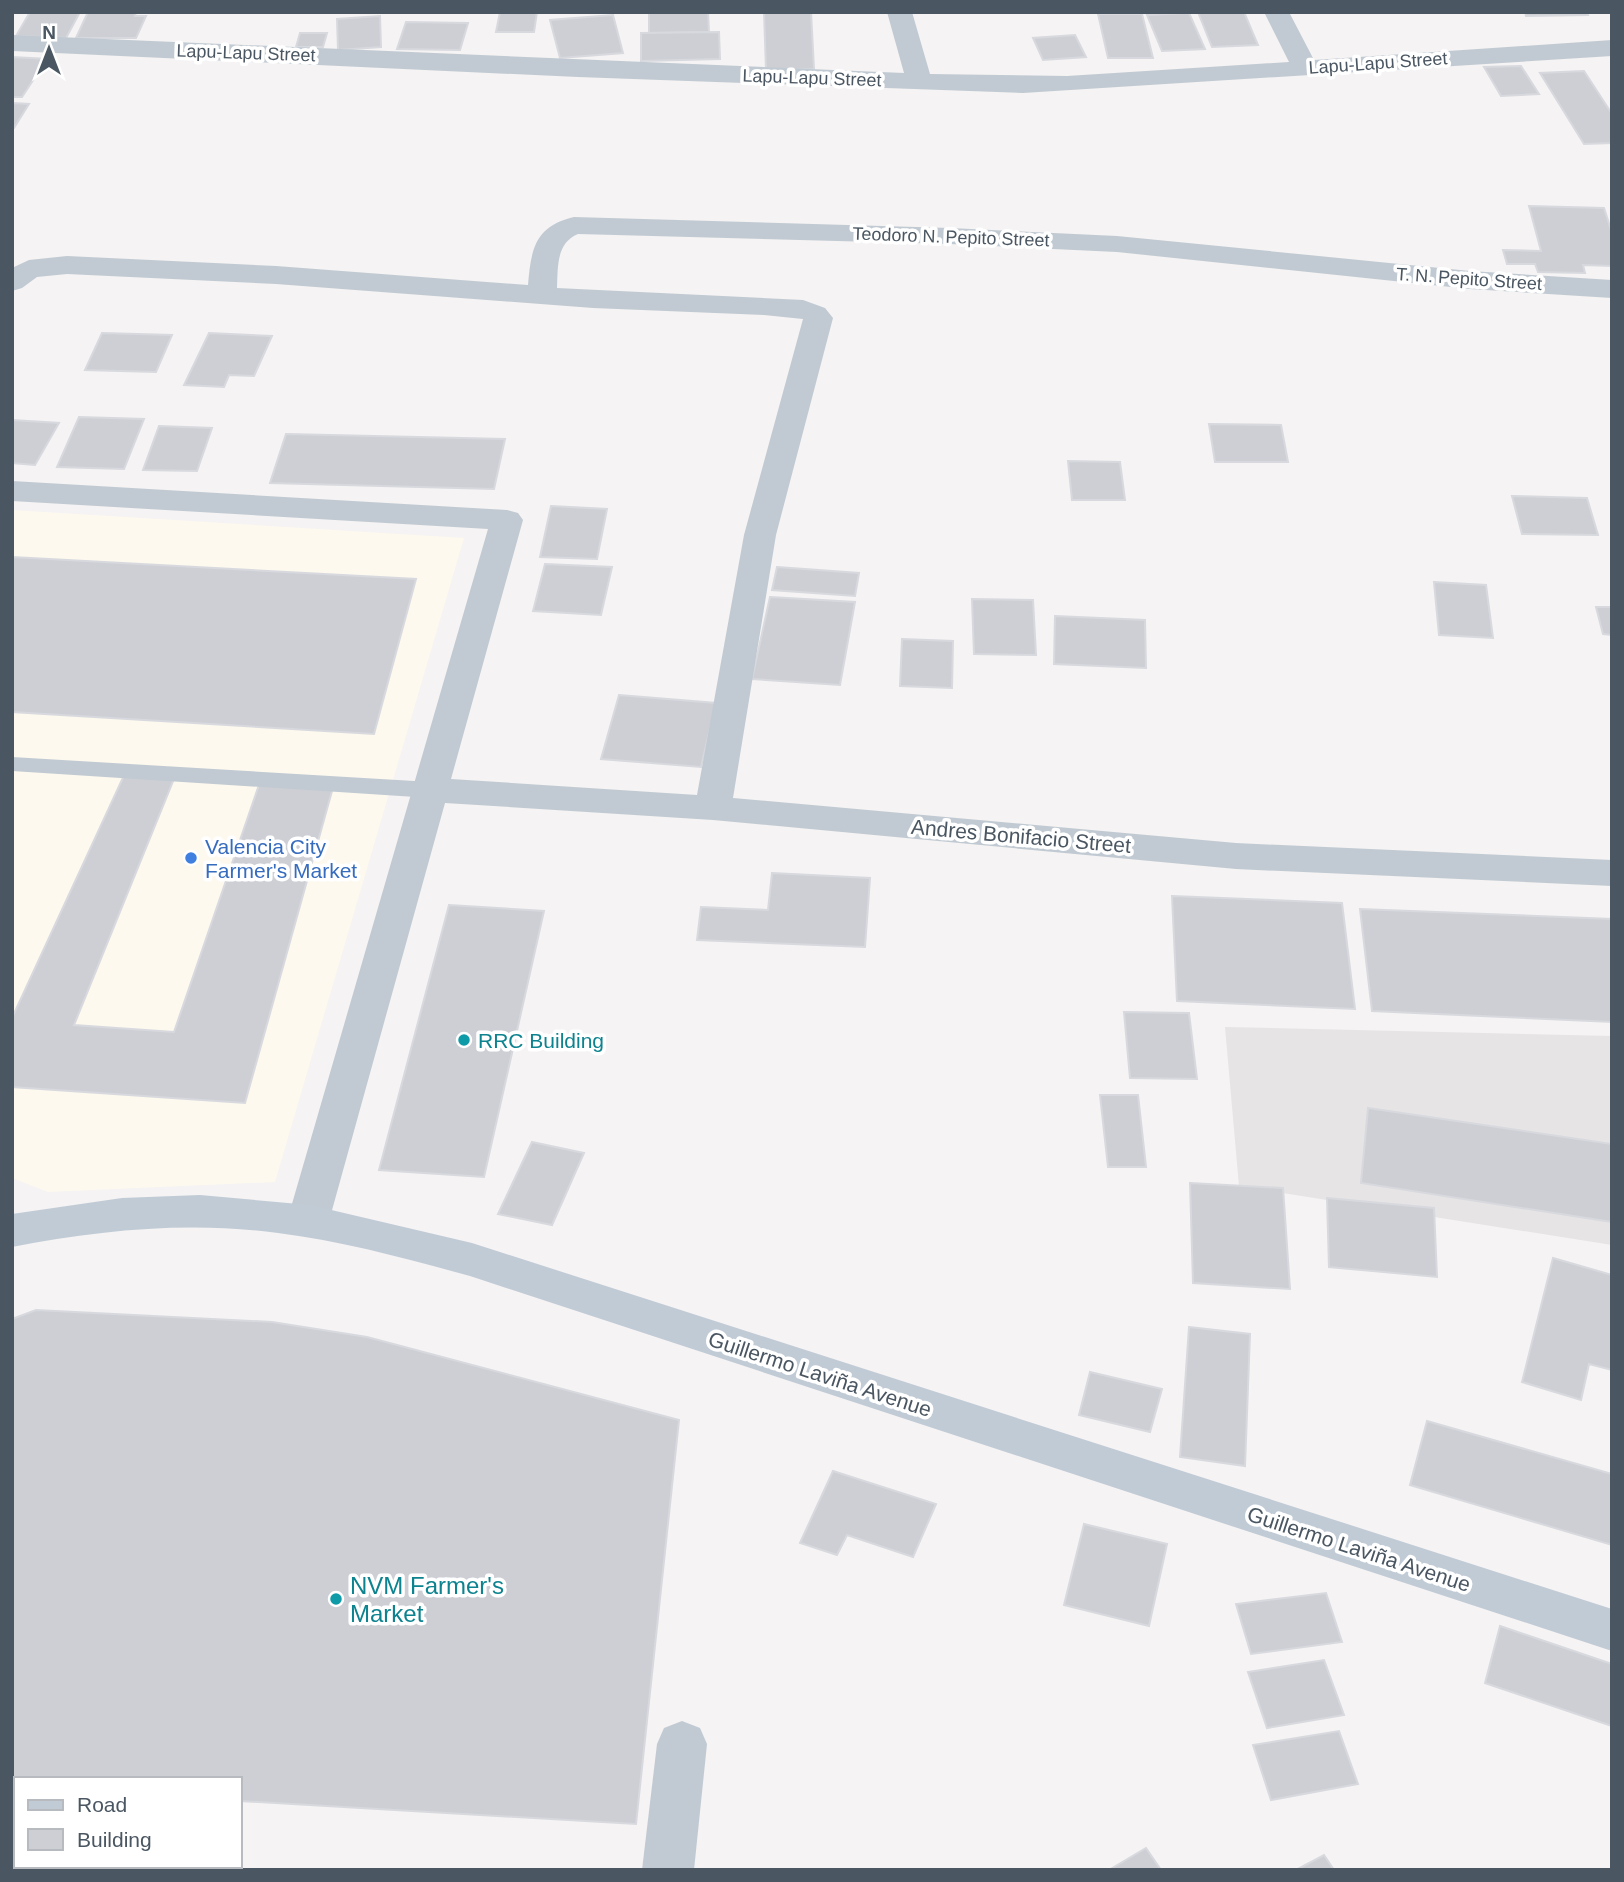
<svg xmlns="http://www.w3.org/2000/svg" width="1624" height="1882" font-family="Arial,sans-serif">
<rect width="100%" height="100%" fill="#f5f3f3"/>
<path fill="#fdf9ef" d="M 12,510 L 464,538 L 275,1182 L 48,1192 L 12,1178 Z"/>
<path fill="#e6e4e5" d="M 1225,1027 L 1612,1036 L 1612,1245 L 1239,1186 Z"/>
<g fill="#cdcfd5" stroke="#d7d9de" stroke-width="2">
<path d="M 30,12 L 80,12 L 66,38 L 16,36 Z"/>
<path d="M 88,12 L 136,12 L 135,16 L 146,16 L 136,38 L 76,38 Z"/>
<path d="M 500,12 L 537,12 L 534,32 L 496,32 Z"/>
<path d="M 649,12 L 708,12 L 709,32 L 649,33 Z"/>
<path d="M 764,12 L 811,12 L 814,69 L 766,70 Z"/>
<path d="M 1198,12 L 1244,12 L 1258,45 L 1212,47 Z"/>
<path d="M 1525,12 L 1587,12 L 1588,15 L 1526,16 Z"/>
<path d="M 1189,13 L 1205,49 L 1162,51 L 1147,15 Z"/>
<path d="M 1098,14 L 1142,14 L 1153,58 L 1108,58 Z"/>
<path d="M 613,15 L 623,53 L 560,58 L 550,20 Z"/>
<path d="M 380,16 L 381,47 L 338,50 L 337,19 Z"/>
<path d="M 406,22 L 468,23 L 460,50 L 397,49 Z"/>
<path d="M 719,32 L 720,59 L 641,61 L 641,33 Z"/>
<path d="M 300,33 L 327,33 L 323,47 L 296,47 Z"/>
<path d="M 1075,35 L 1086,57 L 1043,60 L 1033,38 Z"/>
<path d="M 12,57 L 47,59 L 22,97 L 12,97 Z"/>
<path d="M 1521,66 L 1539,94 L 1501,96 L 1484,67 Z"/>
<path d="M 1584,71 L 1612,114 L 1612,143 L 1584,144 L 1540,73 Z"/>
<path d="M 12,103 L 29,104 L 14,128 L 12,128 Z"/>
<path d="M 1529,206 L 1604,208 L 1612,233 L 1612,266 L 1583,265 L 1585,273 L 1538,272 L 1535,264 L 1507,264 L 1503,250 L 1541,251 Z"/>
<path d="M 102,333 L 172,335 L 156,372 L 85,370 Z"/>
<path d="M 209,333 L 272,336 L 254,376 L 229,375 L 224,387 L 184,385 Z"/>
<path d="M 79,417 L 144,419 L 124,469 L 57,467 Z"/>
<path d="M 12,420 L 59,423 L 35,465 L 12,463 Z"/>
<path d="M 1209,424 L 1281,425 L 1288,462 L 1215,462 Z"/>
<path d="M 159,426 L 212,428 L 197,471 L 143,470 Z"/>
<path d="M 286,434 L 505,439 L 494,489 L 270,483 Z"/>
<path d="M 1068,461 L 1120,462 L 1125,500 L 1072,500 Z"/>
<path d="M 1512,496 L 1587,498 L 1598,535 L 1522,534 Z"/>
<path d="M 551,506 L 607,509 L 597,559 L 540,557 Z"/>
<path d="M 12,557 L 416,579 L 374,734 L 12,712 Z"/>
<path d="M 545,564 L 612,567 L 601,615 L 533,611 Z"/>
<path d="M 777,567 L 859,573 L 855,596 L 772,590 Z"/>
<path d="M 1434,582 L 1486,585 L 1493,638 L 1439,635 Z"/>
<path d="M 770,597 L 855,602 L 840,685 L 752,679 Z"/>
<path d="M 972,599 L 1033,600 L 1036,655 L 974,654 Z"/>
<path d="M 1596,607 L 1612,607 L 1612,635 L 1603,634 Z"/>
<path d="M 1055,616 L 1145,620 L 1146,668 L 1054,664 Z"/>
<path d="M 902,639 L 953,641 L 952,688 L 900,686 Z"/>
<path d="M 619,695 L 716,703 L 701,767 L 601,759 Z"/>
<path d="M 126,771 L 176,774 L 74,1025 L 174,1032 L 261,779 L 334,784 L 245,1103 L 12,1087 L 12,1018 Z"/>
<path d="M 772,873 L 870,878 L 865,947 L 697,940 L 701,907 L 768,910 Z"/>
<path d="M 1172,896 L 1342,903 L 1355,1009 L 1177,1001 Z"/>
<path d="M 449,905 L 544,911 L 484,1177 L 379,1170 Z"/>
<path d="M 1360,909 L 1612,919 L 1612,1022 L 1372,1011 Z"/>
<path d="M 1124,1012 L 1189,1013 L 1197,1079 L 1130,1078 Z"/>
<path d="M 1100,1095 L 1138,1095 L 1146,1167 L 1108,1167 Z"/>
<path d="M 1368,1108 L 1612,1144 L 1612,1222 L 1361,1183 Z"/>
<path d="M 532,1142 L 584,1153 L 552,1225 L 498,1214 Z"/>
<path d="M 1190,1183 L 1283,1188 L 1290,1289 L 1193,1283 Z"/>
<path d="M 1327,1198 L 1434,1208 L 1437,1277 L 1329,1267 Z"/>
<path d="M 1553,1258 L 1612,1275 L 1612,1370 L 1589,1364 L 1581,1400 L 1522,1382 Z"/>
<path d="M 36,1310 L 272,1322 L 367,1337 L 679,1420 L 636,1824 L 240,1801 L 240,1779 L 16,1779 L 16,1788 L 12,1788 L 12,1319 Z"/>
<path d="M 1189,1327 L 1250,1334 L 1245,1466 L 1180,1457 Z"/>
<path d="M 1090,1372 L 1162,1389 L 1150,1432 L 1079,1415 Z"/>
<path d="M 1427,1421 L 1612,1474 L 1612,1545 L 1410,1485 Z"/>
<path d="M 833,1471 L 936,1504 L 913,1557 L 847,1535 L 837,1555 L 800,1543 Z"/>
<path d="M 1084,1524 L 1167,1544 L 1149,1626 L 1064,1605 Z"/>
<path d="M 1326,1593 L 1342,1642 L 1251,1654 L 1236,1604 Z"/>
<path d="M 1500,1626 L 1612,1664 L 1612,1726 L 1485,1683 Z"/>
<path d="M 1324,1660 L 1344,1715 L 1267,1728 L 1248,1672 Z"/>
<path d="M 1339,1731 L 1358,1784 L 1271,1800 L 1253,1745 Z"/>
<path d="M 1146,1848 L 1161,1870 L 1109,1870 Z"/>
<path d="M 1324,1855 L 1334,1870 L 1296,1870 Z"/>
</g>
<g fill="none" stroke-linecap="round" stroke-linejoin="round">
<path fill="#c1cad2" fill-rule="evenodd" d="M 12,757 L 431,782 L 439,785 L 443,790 L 439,795 L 431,798 L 12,771 Z"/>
<g fill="#c1cad2" fill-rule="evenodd">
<path d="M 887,12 L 912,12 L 930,74 L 1067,76 L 1289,62 L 1264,12 L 1289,12 L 1314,60 L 1612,40 L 1612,56 L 1023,93 L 578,77 L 12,51 L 12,35 L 904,73 Z"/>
<path d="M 574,217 L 950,228 L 1117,236 L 1470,271 L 1612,280 L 1612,298 L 1470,289 L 1117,252 L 950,244 L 578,234 C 556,243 558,267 557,288 L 803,300 L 825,308 L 833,318 L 776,535 L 733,798 L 1236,843 L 1612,860 L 1612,886 L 1236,869 L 713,820 L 445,803 L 329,1221 L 323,1233 L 308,1237 L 293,1233 L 287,1221 L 488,529 L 12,501 L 12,481 L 507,510 L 518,513 L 523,520 L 451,779 L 697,795 L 744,535 L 803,319 L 764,315 L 593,308 L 276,284 L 67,274 L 37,277 L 22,288 L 12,291 L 12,268 L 29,260 L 67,256 L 276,266 L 528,285 C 531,249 535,226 574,217 Z"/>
<path d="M 682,1721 L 700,1728 L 707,1744 L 694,1870 L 642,1870 L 657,1744 L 664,1728 Z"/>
</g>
<path fill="#c1cbd6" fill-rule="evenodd" d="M 200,1195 L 310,1205 L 472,1243 L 1612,1609 L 1612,1651 L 470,1276 C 407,1259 343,1241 278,1233 C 189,1221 99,1230 12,1247 L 12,1214 L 122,1198 Z"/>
</g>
<circle fill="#3f7fe0" stroke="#fff" stroke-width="2.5" cx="191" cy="858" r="7"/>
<g fill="#0f9aa8" stroke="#fff" stroke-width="2.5">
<circle cx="464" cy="1040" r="7"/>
<circle cx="336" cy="1599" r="7"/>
</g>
<g text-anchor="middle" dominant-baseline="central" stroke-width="7" stroke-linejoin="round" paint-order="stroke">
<g font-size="18" fill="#4a5661" stroke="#fff">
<text transform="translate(246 53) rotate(2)">Lapu-Lapu Street</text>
<text transform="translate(1378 63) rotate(-4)">Lapu-Lapu Street</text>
<text transform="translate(812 78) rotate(2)">Lapu-Lapu Street</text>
<text transform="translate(951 237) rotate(2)">Teodoro N. Pepito Street</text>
<text transform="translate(1469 279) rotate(4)">T. N. Pepito Street</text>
</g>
<g font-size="21" fill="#4a5661" stroke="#fff">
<text transform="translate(1021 836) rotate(5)">Andres Bonifacio Street</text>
<text transform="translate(820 1374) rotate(18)">Guillermo Laviña Avenue</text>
<text transform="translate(1359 1549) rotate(18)">Guillermo Laviña Avenue</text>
</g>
<g font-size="21" fill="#366cbe" stroke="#fff" text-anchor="start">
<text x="205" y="846">Valencia City<tspan x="205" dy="24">Farmer's Market</tspan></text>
</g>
<g font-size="21" fill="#0d838f" stroke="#fff" text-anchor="start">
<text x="478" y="1040">RRC Building</text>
</g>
<g font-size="24" fill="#0d838f" stroke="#fff" text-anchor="start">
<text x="350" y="1585">NVM Farmer's<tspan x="350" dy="28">Market</tspan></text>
</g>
</g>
<rect width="1624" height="1882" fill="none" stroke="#4a5661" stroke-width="28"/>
<rect x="14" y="1777" width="228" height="91" fill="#ffffff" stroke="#b7bbc0" stroke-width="2"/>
<rect x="28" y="1800" width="35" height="10" fill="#c1cbd6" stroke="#b7bbc0" stroke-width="2"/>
<text x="77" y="1812" font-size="21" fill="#4a5661">Road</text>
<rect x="28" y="1829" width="35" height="21" fill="#cdcfd5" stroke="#b7bbc0" stroke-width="2"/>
<text x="77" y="1847" font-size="21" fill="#4a5661">Building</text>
<g transform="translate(49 49)" stroke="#ffffff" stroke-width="5" paint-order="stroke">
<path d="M0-5L12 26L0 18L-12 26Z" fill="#4a5661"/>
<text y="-10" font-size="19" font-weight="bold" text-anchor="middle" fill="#4a5661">N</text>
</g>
</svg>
